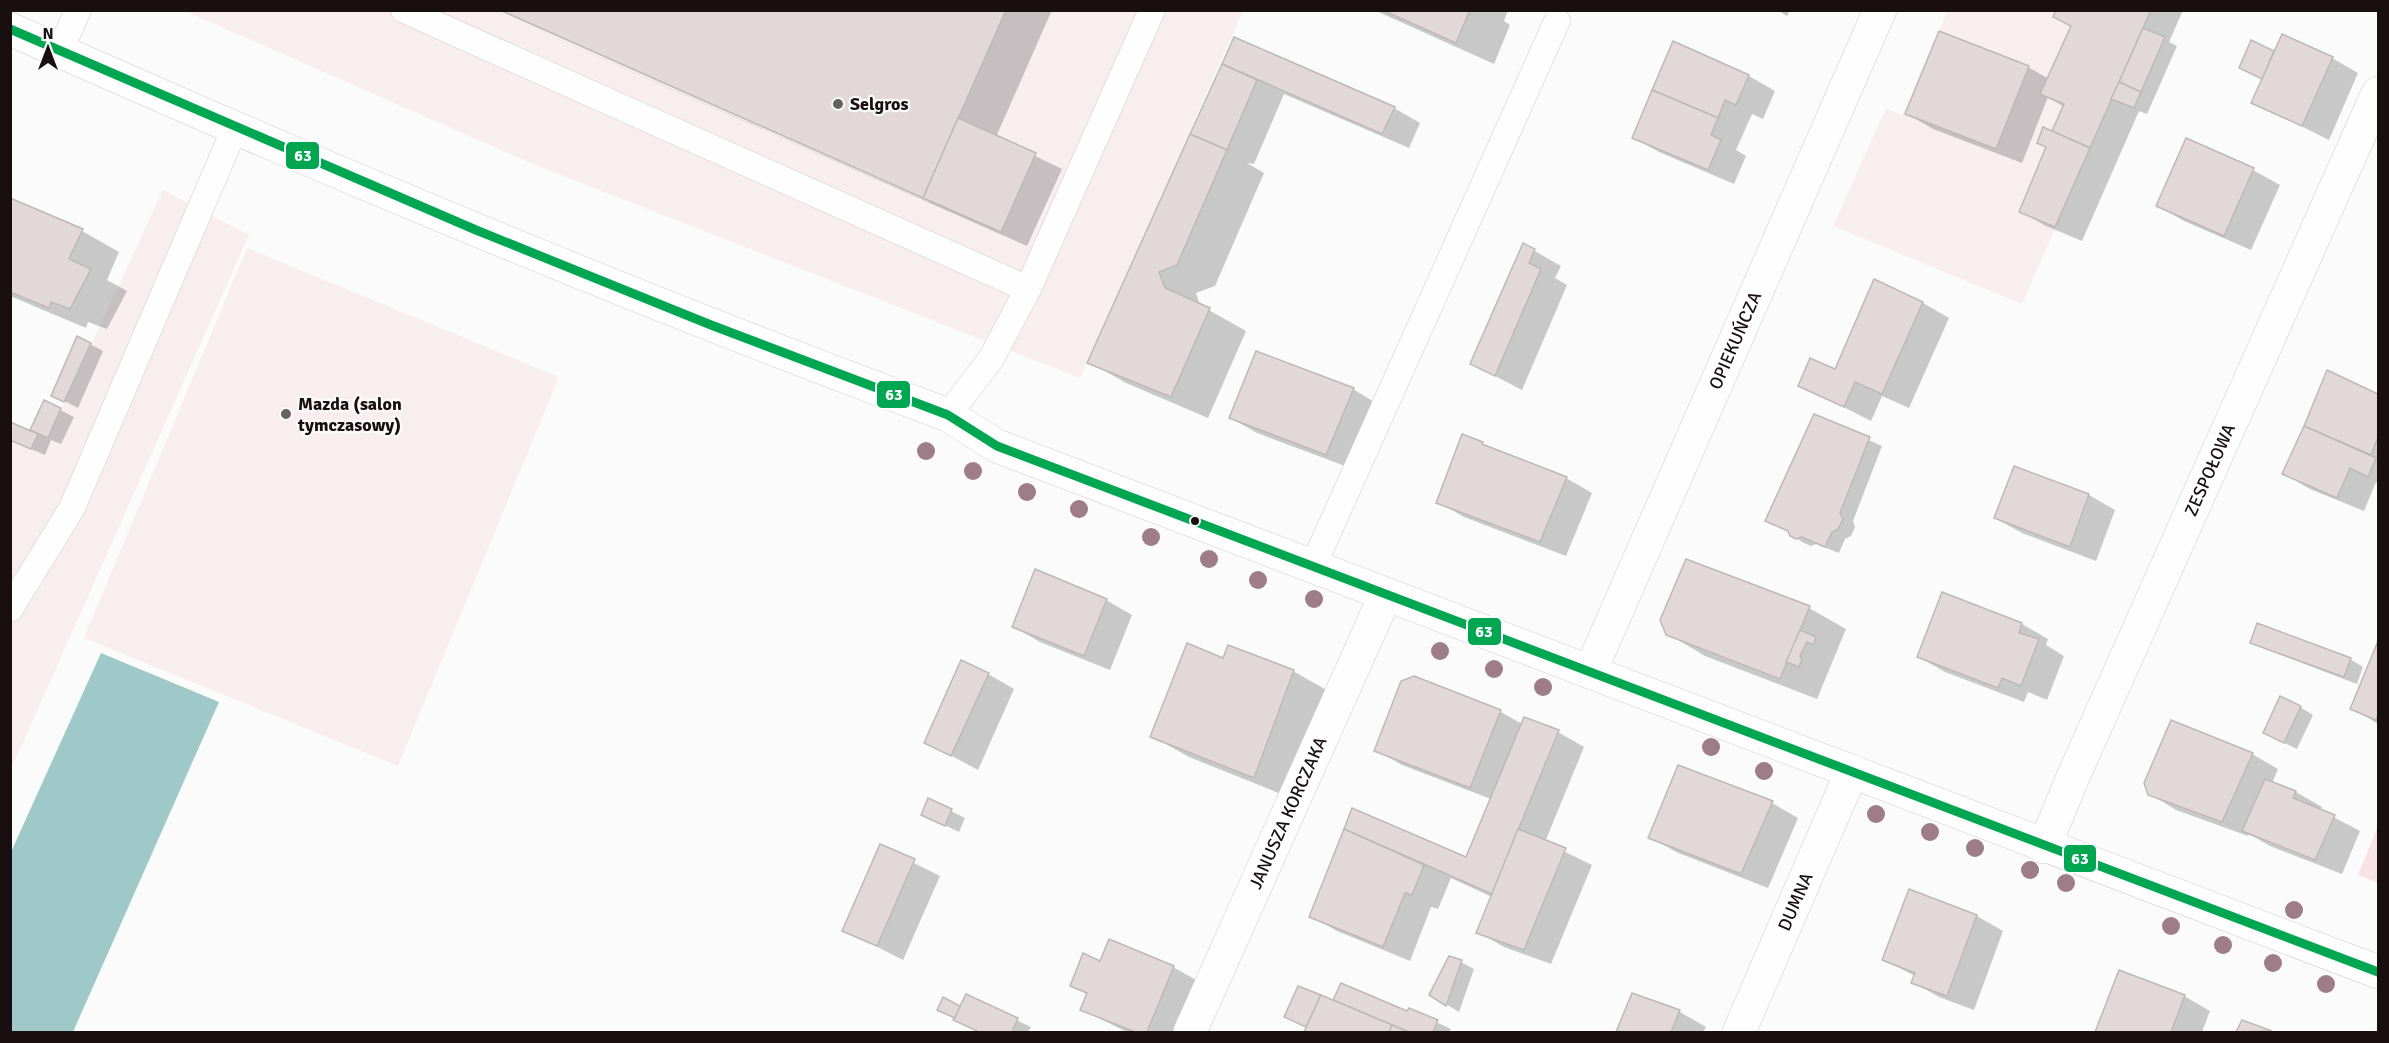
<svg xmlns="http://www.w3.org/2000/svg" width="2389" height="1043" font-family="Signika,sans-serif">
<rect width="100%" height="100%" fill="#fbfbfb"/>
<g fill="#f8eef0">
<path d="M 185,11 L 1243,11 L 1080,378 L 535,165 Z"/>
<path d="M 1948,11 L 2151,11 L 2022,304 L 1833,226 L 1886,108 L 1902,115 Z"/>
<path d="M 163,190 L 249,235 L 11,769 L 11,440 L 31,449 L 38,434 L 48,438 Z"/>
<path d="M 247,248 L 559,377 L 398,766 L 84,638 Z"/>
</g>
<path fill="#f8e2e6" d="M 2378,826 L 2378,883 L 2358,875 Z"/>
<path fill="#9fc9c9" d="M 101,653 L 219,702 L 73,1032 L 11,1032 L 11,852 Z"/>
<g fill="#0003">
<path d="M 492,10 L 929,202 L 930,199 L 503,10 L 1052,10 L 996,137 L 1062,169 L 1027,246 Z"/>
<path d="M 1374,10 L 1508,10 L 1504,21 L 1510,25 L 1494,64 Z"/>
<path d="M 1777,10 L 1790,10 L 1787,16 Z"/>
<path d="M 2058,10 L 2183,10 L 2169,42 L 2177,46 L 2147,114 L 2139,111 L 2082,241 L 2046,226 L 2020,211 L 2064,107 L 2048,97 L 2022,163 L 1933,129 L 1907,114 L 2028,67 L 2049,79 L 2072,26 Z"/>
<path d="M 1235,39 L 1394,108 L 1420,123 L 1409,148 L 1284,94 L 1254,164 L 1247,163 L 1264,173 L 1215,286 L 1196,293 L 1200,305 L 1246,331 L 1208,418 L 1126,383 L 1089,362 Z"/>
<path d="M 2252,42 L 2275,53 L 2332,58 L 2358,73 L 2329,140 L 2253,102 L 2263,79 Z"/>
<path d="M 1673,43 L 1749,76 L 1775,91 L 1763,119 L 1752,114 L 1736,150 L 1746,156 L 1734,184 L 1659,152 L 1633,137 Z"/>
<path d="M 2187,140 L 2253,170 L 2280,185 L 2251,250 L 2184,221 L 2158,206 Z"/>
<path d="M 10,199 L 82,231 L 119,252 L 107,280 L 127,291 L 107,329 L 88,322 L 86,328 L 10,296 Z"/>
<path d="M 1524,245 L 1561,266 L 1555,278 L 1567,285 L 1522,390 L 1472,364 Z"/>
<path d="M 1923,303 L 1949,318 L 1909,408 L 1882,396 L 1871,421 L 1800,385 L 1835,371 Z"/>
<path d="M 90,344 L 103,351 L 78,408 L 53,395 Z"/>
<path d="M 2328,372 L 2378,396 L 2378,483 L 2376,482 L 2364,511 L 2310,489 L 2284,474 Z"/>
<path d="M 1353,389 L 1379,405 L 1353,469 L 1257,433 L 1231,418 Z"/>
<path d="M 44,402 L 74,417 L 61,444 L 51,440 L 45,455 L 10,440 L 31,432 Z"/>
<path d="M 1815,416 L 1882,446 L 1853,521 L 1855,527 L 1851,536 L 1845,539 L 1839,553 L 1816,544 L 1811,546 L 1804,543 L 1791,535 L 1795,532 L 1767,520 Z"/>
<path d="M 1463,436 L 1566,478 L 1592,493 L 1566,556 L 1464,517 L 1438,502 Z"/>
<path d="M 2015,468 L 2089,495 L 2115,510 L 2096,561 L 2022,533 L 1995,518 Z"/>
<path d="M 1106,600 L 1132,615 L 1110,670 L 1040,642 L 1014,627 Z"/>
<path d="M 1809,608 L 1846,629 L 1817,699 L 1705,656 L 1668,634 Z"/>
<path d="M 2022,624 L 2048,639 L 2046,645 L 2064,656 L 2047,700 L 2028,692 L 2024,702 L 1945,672 L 1919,657 Z"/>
<path d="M 2252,642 L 2350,659 L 2363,667 L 2357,684 L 2265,649 Z"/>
<path d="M 2378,645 L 2378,724 L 2352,708 Z"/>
<path d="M 1224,660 L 1293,671 L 1330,692 L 1291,798 L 1189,757 L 1152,736 Z"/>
<path d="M 988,674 L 1014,689 L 978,770 L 926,742 Z"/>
<path d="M 1414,677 L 1501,712 L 1522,724 L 1558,732 L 1584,747 L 1545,842 L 1592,865 L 1551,964 L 1504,947 L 1478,932 L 1492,897 L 1451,878 L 1438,909 L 1431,907 L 1410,961 L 1337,931 L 1311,916 L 1353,810 L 1467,859 L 1491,799 L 1402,765 L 1376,750 Z"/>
<path d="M 2300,707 L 2313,715 L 2297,749 L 2278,740 Z"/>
<path d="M 2252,754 L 2278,769 L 2272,783 L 2296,792 L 2322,807 L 2320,810 L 2360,831 L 2342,874 L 2270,846 L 2249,834 L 2248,836 L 2176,810 L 2150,794 Z"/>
<path d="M 929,800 L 965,818 L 959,832 L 936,821 Z"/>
<path d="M 1772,803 L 1798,818 L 1768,888 L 1676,852 L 1650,837 Z"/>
<path d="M 880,846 L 940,876 L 903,960 L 844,930 Z"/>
<path d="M 1910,891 L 1977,916 L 2003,931 L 1974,1010 L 1939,997 L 1913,982 L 1915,976 L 1884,960 Z"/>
<path d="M 1461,962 L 1474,969 L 1459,1012 L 1446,1004 Z"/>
<path d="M 1101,963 L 1173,967 L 1200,982 L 1179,1032 L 1127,1032 L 1082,1010 L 1088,995 L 1072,985 Z"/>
<path d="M 2119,971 L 2184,996 L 2210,1011 L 2202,1032 L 2097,1032 Z"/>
<path d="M 1299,988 L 1340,1005 L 1408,1013 L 1410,1010 L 1451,1029 L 1449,1032 L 1306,1032 L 1308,1027 L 1299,1023 Z"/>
<path d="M 1633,995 L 1680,1012 L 1706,1027 L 1703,1032 L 1617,1032 Z"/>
<path d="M 967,996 L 1031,1027 L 1028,1032 L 982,1032 L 939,1010 L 961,1008 Z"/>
<path d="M 2243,1022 L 2272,1032 L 2238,1032 Z"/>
</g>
<g fill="#e2d8da" stroke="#beb8b9" stroke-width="1.5">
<path d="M 500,10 L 1006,10 L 923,198 Z"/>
<path d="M 1382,10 L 1470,10 L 1456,43 Z"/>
<path d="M 2056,10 L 2151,10 L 2090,148 L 2052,131 L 2064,104 L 2040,94 L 2071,26 L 2053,17 Z"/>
<path d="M 2143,28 L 2165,37 L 2141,92 L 2119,82 Z"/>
<path d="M 1939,31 L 2029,66 L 1996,149 L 1905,114 Z"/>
<path d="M 2282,34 L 2333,57 L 2302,126 L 2251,103 Z"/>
<path d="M 1234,37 L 1395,107 L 1382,134 L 1222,64 Z"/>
<path d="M 2251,40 L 2274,51 L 2262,79 L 2239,68 Z"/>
<path d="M 1673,41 L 1749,75 L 1736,105 L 1725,100 L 1718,118 L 1652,90 Z"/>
<path d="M 1222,64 L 1257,80 L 1227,150 L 1190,134 Z"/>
<path d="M 2119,82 L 2141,92 L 2134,108 L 2111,99 Z"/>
<path d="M 1652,90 L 1718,118 L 1711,135 L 1721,140 L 1708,170 L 1632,138 Z"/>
<path d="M 958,118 L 1036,153 L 1001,232 L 923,198 Z"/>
<path d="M 2043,127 L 2090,148 L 2055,227 L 2019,212 L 2046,147 L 2037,143 Z"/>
<path d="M 1190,134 L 1227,150 L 1177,265 L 1159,272 L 1165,288 L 1210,308 L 1171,397 L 1087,363 Z"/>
<path d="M 2186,138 L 2254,168 L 2224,236 L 2156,206 Z"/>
<path d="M 10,198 L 83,229 L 69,259 L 91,269 L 70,309 L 51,302 L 49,308 L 10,292 Z"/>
<path d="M 1523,243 L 1535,249 L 1529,263 L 1541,269 L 1495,376 L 1470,364 Z"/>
<path d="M 1874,279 L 1923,302 L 1882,394 L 1855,382 L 1844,407 L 1798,386 L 1810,358 L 1835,369 Z"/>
<path d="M 77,336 L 91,343 L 64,402 L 51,396 Z"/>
<path d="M 1256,351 L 1354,388 L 1326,455 L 1229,418 Z"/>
<path d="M 2327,370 L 2378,394 L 2378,437 L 2371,455 L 2304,426 Z"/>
<path d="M 44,400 L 61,408 L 48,438 L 30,430 Z"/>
<path d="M 1814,414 L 1870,437 L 1840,513 L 1843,519 L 1838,529 L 1832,532 L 1825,547 L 1802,537 L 1796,539 L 1790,536 L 1788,531 L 1765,521 Z"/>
<path d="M 10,422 L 38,434 L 31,449 L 10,440 Z"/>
<path d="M 2304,426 L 2376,458 L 2368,477 L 2350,468 L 2337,498 L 2282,474 Z"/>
<path d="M 1462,434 L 1483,442 L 1482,444 L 1567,477 L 1540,542 L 1436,503 Z"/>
<path d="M 2014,466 L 2089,494 L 2070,547 L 1994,518 Z"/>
<path d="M 1686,559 L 1810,606 L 1780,679 L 1666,635 L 1660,620 Z"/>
<path d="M 1035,569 L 1107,599 L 1084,656 L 1012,627 Z"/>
<path d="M 1942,592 L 2022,623 L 2019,633 L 2039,639 L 2021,686 L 2002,678 L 1998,688 L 1917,657 Z"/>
<path d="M 2257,623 L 2351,658 L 2344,677 L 2250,643 Z"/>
<path d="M 1800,630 L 1816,637 L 1813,645 L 1807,642 L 1800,656 L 1802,659 L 1799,667 L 1786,662 Z"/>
<path d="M 2378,641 L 2378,714 L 2376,720 L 2350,709 Z"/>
<path d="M 1187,643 L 1223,658 L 1228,645 L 1294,670 L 1254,778 L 1150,737 Z"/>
<path d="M 961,660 L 989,673 L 951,756 L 924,743 Z"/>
<path d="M 1414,676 L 1501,710 L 1470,788 L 1374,751 L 1401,681 Z"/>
<path d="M 2280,696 L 2301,706 L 2284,743 L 2263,733 Z"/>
<path d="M 1524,717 L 1559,730 L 1492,894 L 1344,829 L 1352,808 L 1466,857 Z"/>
<path d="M 2171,720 L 2253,753 L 2222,822 L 2148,795 L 2144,783 Z"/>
<path d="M 1678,765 L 1773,801 L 1741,874 L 1648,838 Z"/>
<path d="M 2265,779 L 2296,791 L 2293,798 L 2335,815 L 2315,860 L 2242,831 Z"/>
<path d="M 928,798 L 952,809 L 945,826 L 921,815 Z"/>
<path d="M 1344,829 L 1424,865 L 1412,895 L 1405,893 L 1383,947 L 1309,917 Z"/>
<path d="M 1518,829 L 1566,848 L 1524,950 L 1476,933 Z"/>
<path d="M 880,844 L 915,859 L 877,946 L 842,931 Z"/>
<path d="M 1909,889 L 1977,915 L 1947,996 L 1911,983 L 1915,973 L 1882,960 Z"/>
<path d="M 1109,939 L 1174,966 L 1147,1032 L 1135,1032 L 1080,1010 L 1087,993 L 1070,986 L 1083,953 L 1100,961 Z"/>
<path d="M 1449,956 L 1462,960 L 1446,1006 L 1429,995 Z"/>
<path d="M 2119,970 L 2185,995 L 2171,1032 L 2095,1032 Z"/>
<path d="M 1341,983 L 1407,1011 L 1409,1008 L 1438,1020 L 1433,1032 L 1409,1032 L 1333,1000 Z"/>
<path d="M 1298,986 L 1321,995 L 1306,1027 L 1284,1017 Z"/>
<path d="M 1632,993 L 1680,1010 L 1671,1032 L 1616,1032 Z"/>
<path d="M 966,994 L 1018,1018 L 1012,1032 L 979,1032 L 953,1020 Z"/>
<path d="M 1321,995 L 1392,1025 L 1389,1032 L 1304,1032 Z"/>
<path d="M 943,997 L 960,1006 L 955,1018 L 937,1010 Z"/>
<path d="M 2242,1020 L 2272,1031 L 2236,1032 Z"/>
<path d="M 1392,1025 L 1409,1032 L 1389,1032 Z"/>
</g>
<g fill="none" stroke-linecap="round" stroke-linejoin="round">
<defs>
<g id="service">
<path d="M 404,10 L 1028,289"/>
<path d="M 60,51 L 78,10"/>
<path d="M 948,415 L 991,359 L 1028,289 L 1152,10"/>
<path d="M 1313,566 L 1557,21"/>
<path d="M 10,609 L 72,508 L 235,128"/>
</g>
<g id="minor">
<path id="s1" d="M 1590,672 L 1880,10"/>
<path id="s2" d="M 2044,847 L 2073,777 L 2378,93"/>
<path id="s3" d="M 1190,1032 L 1386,594"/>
<path id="s4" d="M 1739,1032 L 1852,771"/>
</g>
<path id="tertiary" d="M 10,29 C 319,167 631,298 948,415 L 997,446 L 2378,972"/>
</defs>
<use href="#service" stroke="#d1cbcc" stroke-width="27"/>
<use href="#minor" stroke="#d1cbcc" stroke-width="34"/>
<use href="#tertiary" stroke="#d1cbcc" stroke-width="34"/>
<use href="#service" stroke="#fefefe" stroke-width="26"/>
<use href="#minor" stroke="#fefefe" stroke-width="33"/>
<use href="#tertiary" stroke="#fefefe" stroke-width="33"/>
<defs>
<path id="bus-1" d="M 10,29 L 476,230 L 711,325 L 948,415 L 997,446 L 2378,972"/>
</defs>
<use href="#bus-1" stroke="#fbfbfb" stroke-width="14"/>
<use href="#bus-1" stroke="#00a651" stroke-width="9"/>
</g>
<g fill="#9e7c88">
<circle cx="926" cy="451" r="9"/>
<circle cx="973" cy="471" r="9"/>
<circle cx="1027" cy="492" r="9"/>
<circle cx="1079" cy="509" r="9"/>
<circle cx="1151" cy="537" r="9"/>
<circle cx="1209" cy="559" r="9"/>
<circle cx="1258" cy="580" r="9"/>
<circle cx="1314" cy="599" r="9"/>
<circle cx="1440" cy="651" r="9"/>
<circle cx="1494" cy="669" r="9"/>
<circle cx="1543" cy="687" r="9"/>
<circle cx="1711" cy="747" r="9"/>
<circle cx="1764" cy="771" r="9"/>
<circle cx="1876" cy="814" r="9"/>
<circle cx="1930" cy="832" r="9"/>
<circle cx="1975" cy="848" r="9"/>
<circle cx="2030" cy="870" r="9"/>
<circle cx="2066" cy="883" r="9"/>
<circle cx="2294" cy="910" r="9"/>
<circle cx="2171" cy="926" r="9"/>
<circle cx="2223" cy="945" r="9"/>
<circle cx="2273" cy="963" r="9"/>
<circle cx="2326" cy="984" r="9"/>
</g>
<g fill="#686162" stroke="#fbfbfb" stroke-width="2">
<circle cx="838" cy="104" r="6"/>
<circle cx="286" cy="414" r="6"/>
</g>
<circle fill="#190e10" stroke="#fbfbfb" stroke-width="2" cx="1195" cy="521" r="5"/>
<g text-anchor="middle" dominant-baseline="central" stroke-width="4.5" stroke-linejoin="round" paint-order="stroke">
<g font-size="18" font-weight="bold" fill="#190e10" stroke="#fbfbfb" text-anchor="start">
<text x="850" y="104">Selgros</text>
<text x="298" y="404">Mazda (salon<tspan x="298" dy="21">tymczasowy)</tspan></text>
</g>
<g font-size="18" fill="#190e10" stroke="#fbfbfb">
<text stroke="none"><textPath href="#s1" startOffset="362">OPIEKUŃCZA</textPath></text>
<text stroke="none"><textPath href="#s2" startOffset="412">ZESPOŁOWA</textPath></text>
<text stroke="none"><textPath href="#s3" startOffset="240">JANUSZA KORCZAKA</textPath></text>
<text stroke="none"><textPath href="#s4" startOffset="142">DUMNA</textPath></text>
</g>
</g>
<g stroke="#fbfbfb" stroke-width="2">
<rect x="285" y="141" width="35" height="29" rx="6" fill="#00a651"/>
<rect x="876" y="380" width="35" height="29" rx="6" fill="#00a651"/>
<rect x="1467" y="617" width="35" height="29" rx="6" fill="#00a651"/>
<rect x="2063" y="844" width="34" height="29" rx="6" fill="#00a651"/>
</g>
<g font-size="16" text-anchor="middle" font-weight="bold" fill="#fff">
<text x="303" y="161">63</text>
<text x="894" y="400">63</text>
<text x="1484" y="637">63</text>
<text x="2080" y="864">63</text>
</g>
<rect width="2389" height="1043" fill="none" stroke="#190e10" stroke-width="24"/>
<g transform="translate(48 48)" stroke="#fbfbfb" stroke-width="4.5" paint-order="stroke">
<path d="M0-4.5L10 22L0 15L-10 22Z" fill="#190e10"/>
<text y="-9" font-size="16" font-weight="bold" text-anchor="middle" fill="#190e10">N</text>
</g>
</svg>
